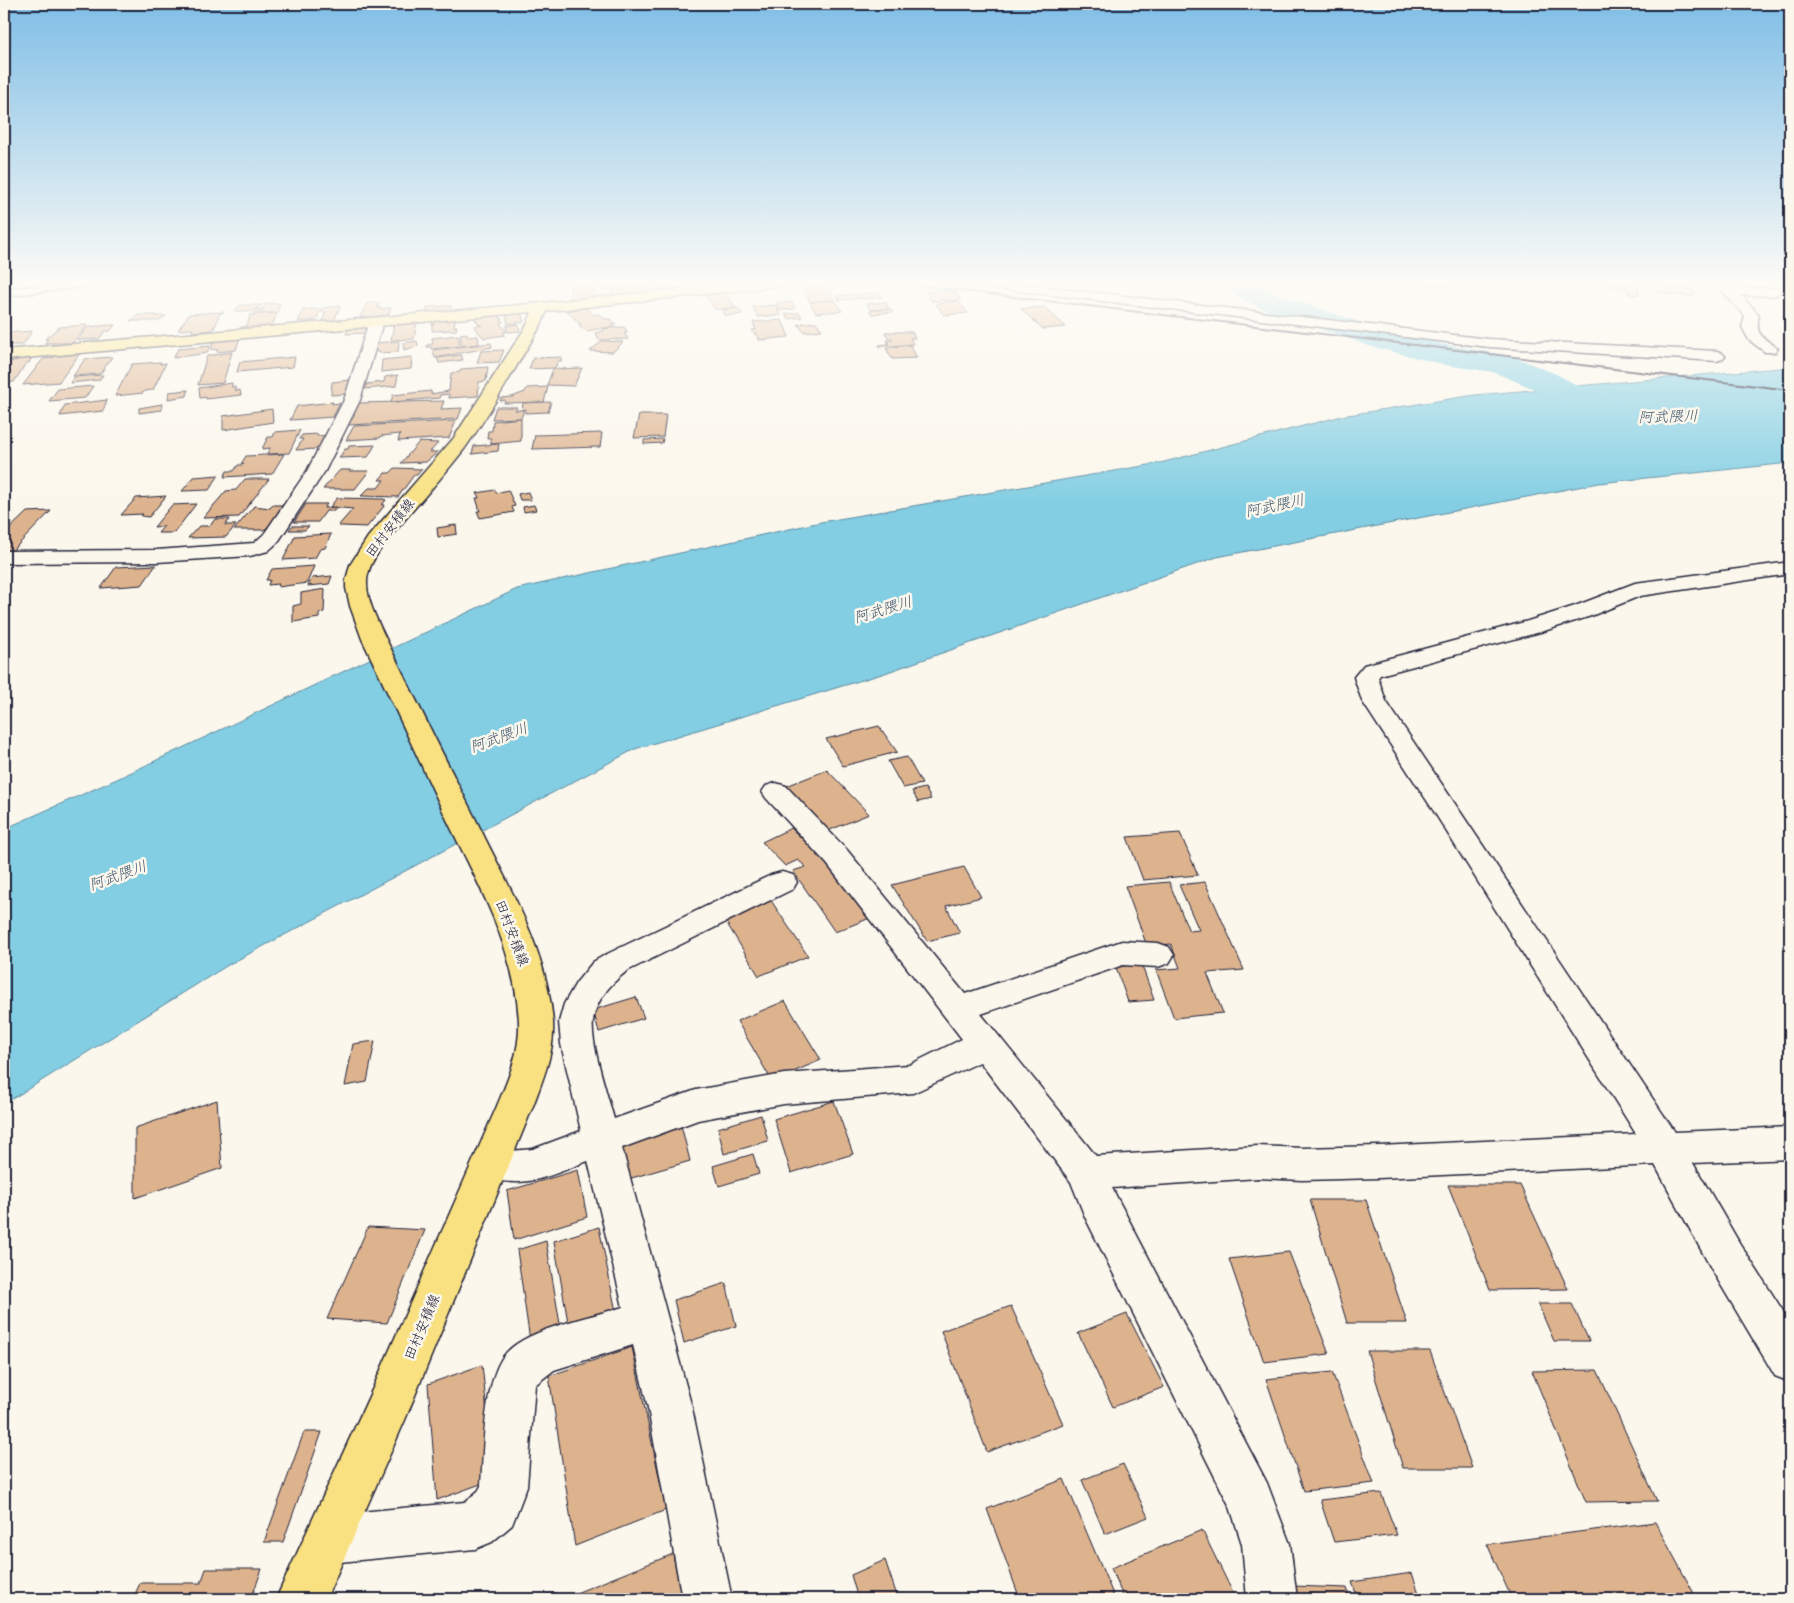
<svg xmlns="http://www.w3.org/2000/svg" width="1794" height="1603" font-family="Pangolin,'Klee One',sans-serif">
<rect width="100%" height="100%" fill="#fbf7ec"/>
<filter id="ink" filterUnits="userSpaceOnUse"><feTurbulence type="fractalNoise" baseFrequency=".02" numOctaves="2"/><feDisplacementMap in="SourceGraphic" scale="10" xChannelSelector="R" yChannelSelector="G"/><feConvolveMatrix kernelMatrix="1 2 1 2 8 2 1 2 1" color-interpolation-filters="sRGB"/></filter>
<g filter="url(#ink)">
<path fill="#83cee3" stroke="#5c89a0" d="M 1790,367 L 1790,463 L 1599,483 L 1217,557 L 882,674 L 635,749 L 228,965 L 4,1104 L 4,829 L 117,779 L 517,589 L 821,522 L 1160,463 L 1342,416 L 1475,395 Z"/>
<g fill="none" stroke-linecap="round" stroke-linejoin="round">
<path fill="#83cee3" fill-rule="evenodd" d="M 1218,281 L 1252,281 L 1276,294 L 1390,332 L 1446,345 L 1512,356 L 1556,374 L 1626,411 L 1631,419 L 1626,427 L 1613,430 L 1600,427 L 1532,388 L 1493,372 L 1446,365 L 1369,346 L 1256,306 L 1222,287 Z"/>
</g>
<g fill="#ddb38e" stroke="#22223b">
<path d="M 626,281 L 666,281 L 671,282 L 635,286 Z"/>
<path d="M 1159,281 L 1188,281 L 1191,283 L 1163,284 Z"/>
<path d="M 1424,281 L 1452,281 L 1451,287 L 1424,284 Z"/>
<path d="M 1611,281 L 1638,284 L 1639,295 L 1628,294 L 1628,289 L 1611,287 Z"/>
<path d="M 610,283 L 612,286 L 625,285 L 627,287 L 602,290 L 598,285 Z"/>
<path d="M 663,284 L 665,287 L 682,286 L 684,289 L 614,296 L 612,290 Z"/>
<path d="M 826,284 L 835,300 L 810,302 L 802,286 Z"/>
<path d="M 593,285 L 594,297 L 570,299 L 570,286 Z"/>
<path d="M 1660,285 L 1693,289 L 1692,291 L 1696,292 L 1693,296 L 1667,294 L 1656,291 Z"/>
<path d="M 950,291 L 956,293 L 961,300 L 932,301 L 926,292 Z"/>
<path d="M 876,292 L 880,293 L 883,297 L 864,299 L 861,294 Z"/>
<path d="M 725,293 L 736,308 L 715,309 L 706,295 Z"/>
<path d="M 861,294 L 863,298 L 839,300 L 836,296 Z"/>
<path d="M 835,300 L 842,311 L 816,313 L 810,302 Z"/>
<path d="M 958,301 L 968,313 L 944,315 L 936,304 Z"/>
<path d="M 792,302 L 795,309 L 780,310 L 777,303 Z"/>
<path d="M 886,302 L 889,309 L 871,310 L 867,304 Z"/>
<path d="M 280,303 L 277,313 L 254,313 L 255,310 L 263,309 L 265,304 Z"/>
<path d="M 367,303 L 379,303 L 377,308 L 380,307 L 379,309 L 391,308 L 388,315 L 360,318 Z"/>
<path d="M 240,305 L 262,305 L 253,311 L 234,311 Z"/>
<path d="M 776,305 L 781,315 L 758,317 L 753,307 Z"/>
<path d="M 340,306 L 334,321 L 322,322 L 326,312 L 321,312 L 323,308 Z"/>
<path d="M 451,306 L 451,311 L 427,313 L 427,307 Z"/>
<path d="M 1044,307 L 1066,327 L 1043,329 L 1021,309 Z"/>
<path d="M 587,308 L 594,315 L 600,314 L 605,319 L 610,319 L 616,324 L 613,324 L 615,326 L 587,331 L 582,328 L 579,325 L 581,325 L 567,311 Z"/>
<path d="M 738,308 L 742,314 L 726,316 L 722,310 Z"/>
<path d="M 321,309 L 316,320 L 298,322 L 303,310 Z"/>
<path d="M 890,309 L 893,312 L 872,314 L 870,311 Z"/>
<path d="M 224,312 L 219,314 L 216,325 L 213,327 L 215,327 L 213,330 L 192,332 L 193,329 L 178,330 L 189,314 Z"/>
<path d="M 277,313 L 272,326 L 240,329 L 241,327 L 247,326 L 250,315 Z"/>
<path d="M 521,313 L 524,322 L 508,324 L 506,314 Z"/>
<path d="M 799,313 L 802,317 L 788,319 L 785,314 Z"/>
<path d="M 138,315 L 157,315 L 156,316 L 166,316 L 159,321 L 130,321 Z"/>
<path d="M 489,315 L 490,316 L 498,315 L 503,322 L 500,323 L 507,332 L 503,332 L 505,335 L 484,338 L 481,335 L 474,326 L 482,325 L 479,325 L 475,319 L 477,318 L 476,317 Z"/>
<path d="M 455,318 L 454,327 L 457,326 L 456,330 L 432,331 L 432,325 L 435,324 L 432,324 L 432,319 Z"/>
<path d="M 782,320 L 789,337 L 759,340 L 757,334 L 754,334 L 752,330 L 756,330 L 753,322 Z"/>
<path d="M 417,321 L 414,339 L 391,340 L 394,324 Z"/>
<path d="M 816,322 L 822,330 L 804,332 L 798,324 Z"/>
<path d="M 518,324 L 520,331 L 508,332 L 506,326 Z"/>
<path d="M 88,325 L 72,343 L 45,343 L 48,339 L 45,339 L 59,327 Z"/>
<path d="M 112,325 L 115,325 L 110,331 L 105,331 L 99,339 L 77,340 L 88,327 Z"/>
<path d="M 369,326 L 365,333 L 346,334 L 349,327 Z"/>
<path d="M 624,327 L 628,333 L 624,333 L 628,339 L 599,340 L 595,333 L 604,331 L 602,329 Z"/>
<path d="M 32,331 L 23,345 L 4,345 L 4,337 L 7,333 Z"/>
<path d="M 885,332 L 912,332 L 915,338 L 910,338 L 913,344 L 880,347 L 879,345 L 889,344 L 887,340 L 893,340 L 892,338 L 888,338 Z"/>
<path d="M 467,333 L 468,337 L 478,336 L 479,344 L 462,346 L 460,334 Z"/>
<path d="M 458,335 L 460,346 L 431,349 L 431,347 L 427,347 L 427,345 L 433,344 L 432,338 Z"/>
<path d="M 240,337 L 236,350 L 217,352 L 218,350 L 211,349 L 213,342 Z"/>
<path d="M 399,341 L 398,352 L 379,353 L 380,351 L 372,352 L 374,343 Z"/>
<path d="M 417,341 L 418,346 L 404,350 L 403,343 Z"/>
<path d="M 602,341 L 623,342 L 613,352 L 590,351 Z"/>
<path d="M 491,343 L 492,347 L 435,358 L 433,350 Z"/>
<path d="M 910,345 L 917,358 L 892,359 L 886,348 Z"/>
<path d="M 210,346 L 207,353 L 173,358 L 178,349 Z"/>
<path d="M 504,350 L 499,362 L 477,363 L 481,351 Z"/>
<path d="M 81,352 L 59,382 L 23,385 L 43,359 L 53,358 L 56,354 Z"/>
<path d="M 232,352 L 223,383 L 198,385 L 207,356 Z"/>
<path d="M 461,355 L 463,360 L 439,363 L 437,358 Z"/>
<path d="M 32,357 L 29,363 L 26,363 L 14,382 L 4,383 L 4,363 Z"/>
<path d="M 112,357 L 100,374 L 73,376 L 85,359 Z"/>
<path d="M 295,357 L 293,367 L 237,372 L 240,362 Z"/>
<path d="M 412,357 L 411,369 L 381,372 L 382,360 Z"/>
<path d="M 562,357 L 561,361 L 558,361 L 555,368 L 529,369 L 533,358 Z"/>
<path d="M 161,362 L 160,364 L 166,363 L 153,390 L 145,391 L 143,393 L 115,396 L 132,364 Z"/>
<path d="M 488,367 L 486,381 L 479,382 L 478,396 L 449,398 L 449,394 L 440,395 L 439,398 L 391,402 L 393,395 L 431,391 L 431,394 L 449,391 L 451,373 L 460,372 L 461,369 Z"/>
<path d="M 582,368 L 574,386 L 547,385 L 553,369 Z"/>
<path d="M 103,375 L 99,380 L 70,383 L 74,377 Z"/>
<path d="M 398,375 L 396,386 L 365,389 L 367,384 L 384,382 L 385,377 Z"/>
<path d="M 349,380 L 347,394 L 331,395 L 332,382 Z"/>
<path d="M 232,383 L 232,387 L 235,387 L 236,391 L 240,390 L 241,395 L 206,399 L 206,397 L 200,398 L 199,388 Z"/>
<path d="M 93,386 L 85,398 L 49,401 L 58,389 Z"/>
<path d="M 548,387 L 544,402 L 504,403 L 505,400 L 500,401 L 501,398 L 512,397 L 525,392 L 527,388 Z"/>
<path d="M 188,390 L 187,396 L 168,399 L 169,392 Z"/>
<path d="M 107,400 L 103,411 L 60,416 L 65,405 Z"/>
<path d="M 444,401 L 441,409 L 462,408 L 458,419 L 348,425 L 359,403 Z"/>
<path d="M 333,402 L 332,404 L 340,403 L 333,417 L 290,420 L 297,406 Z"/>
<path d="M 551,402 L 548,412 L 525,413 L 526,409 L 522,410 L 523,403 Z"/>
<path d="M 162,404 L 162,410 L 139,413 L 139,408 Z"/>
<path d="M 496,407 L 517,407 L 515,410 L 524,410 L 521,418 L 492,419 Z"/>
<path d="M 272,409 L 273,422 L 223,430 L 223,416 Z"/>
<path d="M 639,415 L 666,415 L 663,437 L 634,438 Z"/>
<path d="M 521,418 L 521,441 L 491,444 L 491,438 L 487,438 L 488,431 L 492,431 L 493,421 Z"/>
<path d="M 456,421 L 449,438 L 398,441 L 400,434 L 381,436 L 380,438 L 346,440 L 354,426 Z"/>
<path d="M 300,430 L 289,453 L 267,454 L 270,448 L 262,449 L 268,437 L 273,437 L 275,432 Z"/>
<path d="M 602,433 L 600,447 L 532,449 L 535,435 Z"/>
<path d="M 318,434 L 317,436 L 329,435 L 324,444 L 320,445 L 317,449 L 296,450 L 303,439 L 299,439 L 302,435 Z"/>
<path d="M 663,439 L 662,443 L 644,444 L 644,440 Z"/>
<path d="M 419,442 L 438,443 L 430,452 L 438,452 L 426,462 L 401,463 Z"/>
<path d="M 499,444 L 498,451 L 472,454 L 474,446 Z"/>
<path d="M 375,445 L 368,457 L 339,458 L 345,449 L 348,449 L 349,446 Z"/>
<path d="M 284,454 L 272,474 L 224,477 L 227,471 L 234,471 L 238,465 L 242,465 L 244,463 L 241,464 L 246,456 Z"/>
<path d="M 395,468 L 422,469 L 417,475 L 414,475 L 398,497 L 361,496 L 369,488 L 378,488 L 384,480 L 379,480 L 385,473 L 390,473 Z"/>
<path d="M 340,470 L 350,470 L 349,471 L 369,471 L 355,489 L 323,489 Z"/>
<path d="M 219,475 L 209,490 L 182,491 L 194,477 Z"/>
<path d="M 245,479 L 269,479 L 239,517 L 203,518 L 226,491 L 236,490 Z"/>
<path d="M 495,490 L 496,493 L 508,490 L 515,506 L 512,507 L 514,512 L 480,518 L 477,511 L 480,511 L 476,498 L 479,498 L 477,493 Z"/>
<path d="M 528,492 L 531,500 L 520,500 L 518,494 Z"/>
<path d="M 166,496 L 149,517 L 141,516 L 143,514 L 121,515 L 136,498 Z"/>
<path d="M 337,498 L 383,499 L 386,500 L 382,505 L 385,505 L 367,527 L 342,526 L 338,526 L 353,509 L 330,507 Z"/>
<path d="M 196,504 L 174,533 L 158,533 L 164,526 L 154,527 L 172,505 Z"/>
<path d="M 306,504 L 327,504 L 324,508 L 337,507 L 334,511 L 326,511 L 318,522 L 294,522 Z"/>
<path d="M 273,505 L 288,505 L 269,527 L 263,530 L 234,530 L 254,506 L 270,508 Z"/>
<path d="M 534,505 L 536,510 L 524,512 L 523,507 Z"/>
<path d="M 51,511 L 13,550 L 4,550 L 4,538 L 7,534 L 4,534 L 27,512 Z"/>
<path d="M 215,519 L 230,519 L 225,525 L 236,525 L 226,537 L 188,538 L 199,526 L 210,526 Z"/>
<path d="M 456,525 L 457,534 L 438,537 L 437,528 Z"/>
<path d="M 292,526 L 309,526 L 305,530 L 289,530 Z"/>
<path d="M 331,534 L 325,548 L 320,549 L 315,558 L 283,560 L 295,536 Z"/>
<path d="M 156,565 L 142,585 L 101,588 L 116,567 Z"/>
<path d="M 314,566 L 307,583 L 278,587 L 279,584 L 268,585 L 270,580 L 266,580 L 272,569 Z"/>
<path d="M 332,576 L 329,584 L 308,586 L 312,578 Z"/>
<path d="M 325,589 L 324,612 L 319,613 L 319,618 L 293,622 L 293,606 L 301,604 L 301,593 Z"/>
<path d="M 879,726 L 897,752 L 843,766 L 826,739 Z"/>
<path d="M 907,757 L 922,784 L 903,788 L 888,761 Z"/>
<path d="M 827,770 L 869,814 L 825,832 L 784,787 Z"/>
<path d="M 925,788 L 931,799 L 918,802 L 912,791 Z"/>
<path d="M 791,828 L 824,860 L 827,859 L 870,918 L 835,932 L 793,871 L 806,867 L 798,860 L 785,866 L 762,842 Z"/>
<path d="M 1180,833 L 1198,875 L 1143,880 L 1127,837 Z"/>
<path d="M 964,867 L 981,897 L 946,906 L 960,933 L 927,941 L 892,885 Z"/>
<path d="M 1169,882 L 1189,931 L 1199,930 L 1179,885 L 1205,882 L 1244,970 L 1207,973 L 1223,1013 L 1174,1018 L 1156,970 L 1180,968 L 1171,944 L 1147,946 L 1125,886 Z"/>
<path d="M 770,899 L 808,956 L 759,976 L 723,917 Z"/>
<path d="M 1141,963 L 1154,1000 L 1128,1002 L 1115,965 Z"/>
<path d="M 636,997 L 644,1018 L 599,1032 L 593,1010 Z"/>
<path d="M 785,1001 L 821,1060 L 772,1081 L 737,1021 Z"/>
<path d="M 375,1041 L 367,1082 L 345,1086 L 353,1044 Z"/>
<path d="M 217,1100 L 222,1168 L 135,1198 L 135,1128 Z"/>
<path d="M 834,1101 L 853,1154 L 791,1173 L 774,1119 Z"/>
<path d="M 761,1115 L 768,1141 L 724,1154 L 718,1128 Z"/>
<path d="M 681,1125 L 690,1161 L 628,1179 L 621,1141 Z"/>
<path d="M 753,1154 L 759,1174 L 719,1186 L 713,1166 Z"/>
<path d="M 578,1170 L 587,1217 L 514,1240 L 507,1191 Z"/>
<path d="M 1448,1185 L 1520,1185 L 1568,1289 L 1490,1290 Z"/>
<path d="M 1310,1200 L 1366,1200 L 1407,1323 L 1347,1323 Z"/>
<path d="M 368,1227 L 425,1230 L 387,1323 L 327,1319 Z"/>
<path d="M 599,1227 L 616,1312 L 569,1328 L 554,1241 Z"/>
<path d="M 546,1241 L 561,1330 L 530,1341 L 517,1250 Z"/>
<path d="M 1289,1252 L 1329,1354 L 1264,1362 L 1229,1259 Z"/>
<path d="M 726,1283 L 736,1326 L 684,1343 L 674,1300 Z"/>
<path d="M 1538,1304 L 1572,1304 L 1589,1341 L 1554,1341 Z"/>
<path d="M 1011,1306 L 1063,1424 L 987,1452 L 941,1331 Z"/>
<path d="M 1127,1314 L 1164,1387 L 1113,1407 L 1078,1333 Z"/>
<path d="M 632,1347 L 666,1510 L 575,1546 L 549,1376 Z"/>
<path d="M 1367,1351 L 1430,1351 L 1472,1468 L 1403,1468 Z"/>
<path d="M 482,1365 L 494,1479 L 437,1500 L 428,1384 Z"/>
<path d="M 1597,1370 L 1657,1501 L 1586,1502 L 1532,1371 Z"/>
<path d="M 1332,1372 L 1374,1483 L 1304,1491 L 1266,1379 Z"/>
<path d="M 304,1432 L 322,1432 L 283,1542 L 264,1542 Z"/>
<path d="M 1123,1464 L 1148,1517 L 1105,1534 L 1082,1480 Z"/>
<path d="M 1064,1479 L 1115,1599 L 1020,1599 L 987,1509 Z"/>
<path d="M 1381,1493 L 1397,1535 L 1334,1542 L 1320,1500 Z"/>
<path d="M 1655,1522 L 1697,1599 L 1512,1599 L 1487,1544 Z"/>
<path d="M 1202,1530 L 1236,1599 L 1124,1599 L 1111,1568 Z"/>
<path d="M 673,1554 L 682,1599 L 561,1599 Z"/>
<path d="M 885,1560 L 898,1599 L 858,1599 L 851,1575 Z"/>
<path d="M 206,1569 L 262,1569 L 251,1599 L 133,1599 L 140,1583 L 201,1583 Z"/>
<path d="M 1412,1573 L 1421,1599 L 1358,1599 L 1352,1582 Z"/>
<path d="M 1293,1586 L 1347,1588 L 1350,1599 L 1295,1599 Z"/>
<path d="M 557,1593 L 556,1599 L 514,1599 Z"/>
</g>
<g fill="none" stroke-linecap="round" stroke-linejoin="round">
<defs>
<g id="minor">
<path d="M 668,281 L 688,281 L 711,287 L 713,290 L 706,294 L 670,284 Z"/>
<path d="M 960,281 L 997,281 L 1489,339 L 1717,351 L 1722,353 L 1725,356 L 1722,359 L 1717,361 L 1489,347 L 967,285 Z"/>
<path d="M 1729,287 L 1779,289 L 1781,292 L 1774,296 L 1741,295 L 1759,315 C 1755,333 1760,336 1775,346 L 1778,349 L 1775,352 L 1765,352 L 1749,340 L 1742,327 L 1745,316 L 1722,291 Z"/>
<path d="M 376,318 L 381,319 L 383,322 L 360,400 L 325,471 L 278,542 L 268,551 L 250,556 L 157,562 L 4,563 L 4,551 L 157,550 L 254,543 L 264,534 L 307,471 L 344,400 L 369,322 L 371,319 Z"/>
<path d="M 1790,562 L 1790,574 L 1640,596 L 1591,616 L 1544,631 L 1380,675 L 1378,678 L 1386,701 L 1675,1132 L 1790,1127 L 1790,1159 L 1693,1163 L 1740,1244 L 1790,1322 L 1790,1382 L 1775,1376 L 1712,1270 L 1655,1165 L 1379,1178 L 1302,1180 L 1258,1178 L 1112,1188 L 1267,1483 L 1290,1544 L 1297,1599 L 1247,1599 L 1242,1544 L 1230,1507 L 1085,1217 L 1071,1182 L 980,1062 L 913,1093 L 784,1104 L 698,1120 L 622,1148 L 692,1408 L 732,1599 L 682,1599 L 648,1408 L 633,1345 L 554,1370 L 535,1385 L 527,1486 L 512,1525 L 492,1542 L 475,1549 L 329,1563 L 312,1556 L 305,1539 L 312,1522 L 329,1515 L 465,1502 L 478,1491 L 481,1486 C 484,1451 483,1377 507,1352 C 530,1328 591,1317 623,1307 L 588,1161 C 545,1177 525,1191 479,1175 L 473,1163 L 479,1151 L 492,1147 L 511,1151 L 533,1149 L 581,1131 L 561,1044 L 559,1022 L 564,1004 L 576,983 L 593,962 L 605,955 L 771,875 L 782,872 L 793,875 L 797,882 L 793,889 L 627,971 C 611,983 596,1000 593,1021 C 590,1043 608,1096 614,1119 L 696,1090 L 784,1074 L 909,1065 L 962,1039 L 827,864 L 766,798 L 762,792 L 766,786 L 776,783 L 786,786 L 847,850 L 965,994 L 1122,941 L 1158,943 L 1169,947 L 1174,955 L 1169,963 L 1158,967 L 1123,965 L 981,1014 L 1096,1156 L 1258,1146 L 1302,1148 L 1379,1146 L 1636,1134 L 1433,810 L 1362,701 L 1354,677 L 1364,665 L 1528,621 L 1575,606 L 1635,583 Z"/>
</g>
<path id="major" d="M 757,281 L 798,281 L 791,285 L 547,311 L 541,325 C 516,366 493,409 465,448 C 445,474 423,498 402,523 C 389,539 373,554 368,574 C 363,595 377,620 386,639 C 416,700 446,761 477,822 C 508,886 547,949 553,1022 C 555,1051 543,1079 533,1106 L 405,1420 L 326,1599 L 276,1599 L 373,1388 L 497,1106 C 508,1080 520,1052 519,1023 C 516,951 480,887 449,824 C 420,763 392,701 362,639 L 350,606 L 346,588 L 346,580 L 350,565 L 368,537 L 453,439 L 527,325 L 532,312 L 4,360 L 4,350 L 541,303 Z"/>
</defs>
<use href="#minor" stroke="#22223b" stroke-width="3"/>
<use href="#major" stroke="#22223b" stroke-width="3"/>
<use href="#minor" fill="#fbf7ec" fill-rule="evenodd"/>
<use href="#major" fill="#f9e181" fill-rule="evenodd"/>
<g stroke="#22223b" stroke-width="2">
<path d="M 880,281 L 1790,390"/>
<path d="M 34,283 L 63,281"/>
<path d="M 4,288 L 41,285"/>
<path d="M 4,297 L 138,281"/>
</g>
</g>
</g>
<linearGradient id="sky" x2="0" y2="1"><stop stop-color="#7fbee6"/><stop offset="0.56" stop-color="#fdfbf6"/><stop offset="1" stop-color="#fdfbf6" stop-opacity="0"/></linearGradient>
<rect width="1794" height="505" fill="url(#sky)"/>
<g text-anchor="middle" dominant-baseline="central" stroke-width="5" stroke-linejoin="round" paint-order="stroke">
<g font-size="14" fill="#22223b" stroke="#fbf7ec">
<text transform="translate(390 528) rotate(-52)">田村安積線</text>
<text transform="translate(512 933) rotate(69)">田村安積線</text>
<text transform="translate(422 1327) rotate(-67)">田村安積線</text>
</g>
<g font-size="15" font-style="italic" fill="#3f566d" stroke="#fbf7ec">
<text transform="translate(1668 417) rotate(-2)">阿武隈川</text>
<text transform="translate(1275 506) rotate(-12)">阿武隈川</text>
<text transform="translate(883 610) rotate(-17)">阿武隈川</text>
<text transform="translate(499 738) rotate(-20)">阿武隈川</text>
<text transform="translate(118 876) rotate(-20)">阿武隈川</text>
</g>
</g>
<rect width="1794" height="1603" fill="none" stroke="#fbf7ec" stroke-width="20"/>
<rect x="10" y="10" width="1774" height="1583" fill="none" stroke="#22223b" stroke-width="2" filter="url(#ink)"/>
</svg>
